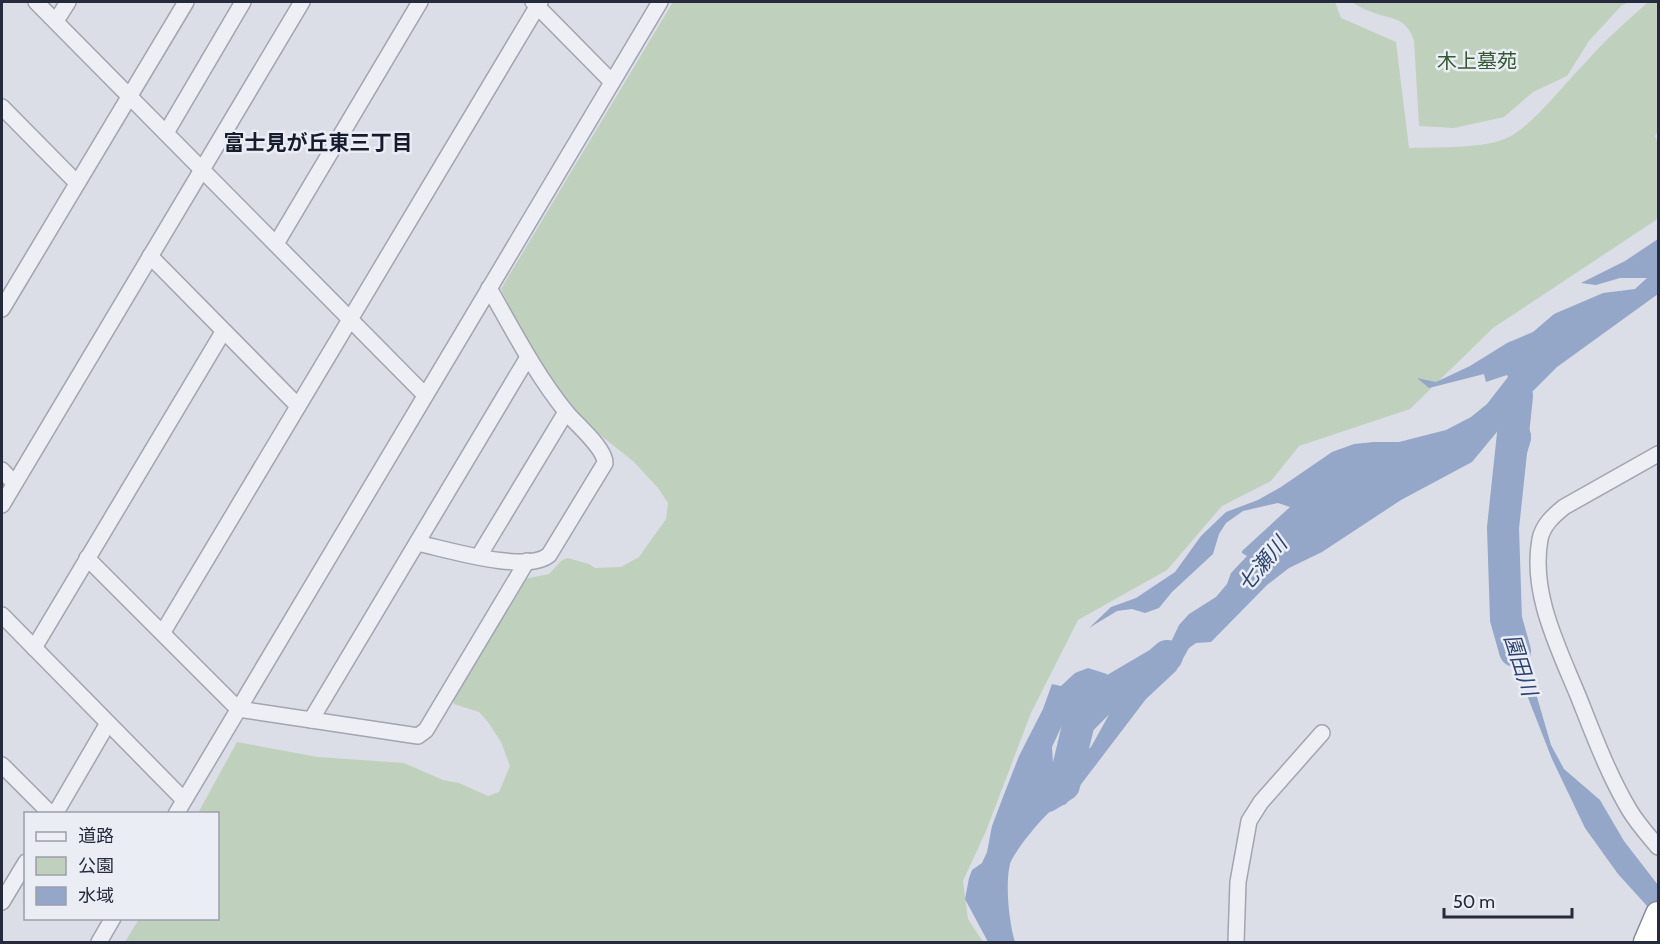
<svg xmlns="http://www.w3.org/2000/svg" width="1660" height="944" font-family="Cabin,'Noto Sans JP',sans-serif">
<rect width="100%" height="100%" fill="#dbdee6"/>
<g fill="#bfd1bc">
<path d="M 673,2 L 1335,2 L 1341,18 L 1396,42 L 1409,148 C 1436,147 1485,149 1509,137 C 1533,125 1565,83 1585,63 C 1604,41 1626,22 1648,2 L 1658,2 L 1658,131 L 1655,136 L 1658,144 L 1658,213 L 1656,220 L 1493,328 L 1410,409 L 1299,446 L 1271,481 L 1222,506 L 1167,570 L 1078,620 L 1031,713 L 986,831 L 963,881 L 968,919 L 983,942 L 125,942 L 139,919 L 218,918 L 218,814 L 198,813 L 237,742 L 318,757 L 404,763 L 443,780 L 459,783 L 488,796 L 499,792 L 510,766 L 501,742 L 488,722 L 479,712 L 454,704 L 454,690 L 519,580 L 549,574 L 562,560 L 568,558 L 589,564 L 595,568 L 621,567 L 639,557 L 666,519 L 668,503 L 658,488 L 634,462 L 594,430 L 564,397 L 524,338 L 501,289 Z"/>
<path d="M 1352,2 L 1629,2 L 1621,6 L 1589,41 L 1567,76 L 1533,92 L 1504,117 L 1454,128 L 1419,126 L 1414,40 C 1405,15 1390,20 1369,11 C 1363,9 1357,5 1352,2 Z"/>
</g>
<path fill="#94a7c9" d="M 1658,239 L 1658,294 L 1557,367 L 1528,396 L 1523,406 L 1523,411 L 1531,434 L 1531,440 L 1521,472 L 1512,489 L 1506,519 L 1523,649 L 1551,745 L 1564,769 L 1600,800 L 1624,841 L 1658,885 L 1658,918 L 1618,874 L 1585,828 L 1552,759 L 1507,644 C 1504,636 1500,626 1502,617 C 1504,608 1512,601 1511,591 C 1508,563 1489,535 1497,506 C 1504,477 1534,445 1511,415 L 1472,462 L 1401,500 L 1322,552 L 1289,568 L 1267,585 L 1211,642 L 1196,643 L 1189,648 L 1176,671 L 1146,699 L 1066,804 C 1062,806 1056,807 1053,809 C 1043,816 1013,853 1010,864 C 1005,884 1009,923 1015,942 L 988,942 L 965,899 L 969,878 L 972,870 L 982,863 L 987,852 L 992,826 L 1003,797 L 1019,756 L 1043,709 L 1052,684 L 1061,686 L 1075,673 L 1088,668 L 1107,674 L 1106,683 L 1093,688 L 1087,693 L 1065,719 L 1052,747 L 1053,763 L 1072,764 L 1091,747 L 1121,693 L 1142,667 L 1172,640 L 1179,625 L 1189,614 L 1216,597 L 1227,584 L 1231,573 L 1247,556 L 1242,553 L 1242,551 L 1290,507 L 1278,503 L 1243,511 L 1226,523 L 1219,534 L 1213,554 L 1172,592 L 1159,608 L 1145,613 L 1132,609 L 1117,611 L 1089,628 L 1111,607 L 1136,598 L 1175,572 L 1201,536 L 1226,512 L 1258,500 L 1281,487 L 1332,452 L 1354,444 L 1374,442 L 1399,442 L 1446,430 L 1471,417 L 1487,404 L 1508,377 L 1507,375 L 1486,382 L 1484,374 L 1429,388 L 1417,378 L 1436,382 L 1470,366 L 1507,343 L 1533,332 L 1554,314 L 1603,293 L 1635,289 L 1647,278 L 1620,278 L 1596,285 L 1581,283 L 1625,261 Z"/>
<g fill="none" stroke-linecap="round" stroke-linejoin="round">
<g stroke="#94a7c9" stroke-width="32">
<path d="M 1515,651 L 1506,619 L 1503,528 L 1517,396"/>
<path d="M 1047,796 L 1064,785 L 1079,722 L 1108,693 L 1159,663 L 1167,656"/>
</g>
<defs>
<g id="minor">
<path d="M 36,2 L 425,395"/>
<path d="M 533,2 L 612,82"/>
<path d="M 56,21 L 68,2"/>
<path d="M 2,107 L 77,183"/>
<path d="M 166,133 L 243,2"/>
<path d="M 276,244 L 420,2"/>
<path d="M 150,256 L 298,406"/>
<path d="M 2,309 L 186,2"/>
<path d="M 1658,454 L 1564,507 C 1553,516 1543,525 1540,539 C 1530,594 1559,649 1579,698 C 1594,736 1609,776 1630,811 C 1638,824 1648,835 1658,847"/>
<path d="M 2,470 L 14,483"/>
<path d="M 2,505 L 302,2"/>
<path d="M 417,543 C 446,549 526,574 549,555 L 605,463 C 605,448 577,425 567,413 C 536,375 513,330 489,288"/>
<path d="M 479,556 L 566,412"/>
<path d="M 87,558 L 238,709 L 418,736 L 426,730 L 527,561"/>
<path d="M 2,615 L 184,800"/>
<path d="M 163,632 L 540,2"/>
<path d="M 34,648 L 223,332"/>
<path d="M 311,720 L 528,357"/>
<path d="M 2,765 L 51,814"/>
<path d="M 55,814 L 108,723"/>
<path d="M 176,814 L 660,2"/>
<path d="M 2,902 L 26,862"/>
<path d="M 99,942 L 113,918"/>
<path d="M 1236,942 L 1238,882 L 1249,821 L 1261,802 L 1322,733"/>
</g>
<path id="trunk" d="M 1646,942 L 1658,914"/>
</defs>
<use href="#minor" stroke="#a1a5b0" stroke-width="18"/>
<use href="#trunk" stroke="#828a9d" stroke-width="27"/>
<use href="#minor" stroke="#eeeff5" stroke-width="15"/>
<use href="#trunk" stroke="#fff" stroke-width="24"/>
</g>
<g text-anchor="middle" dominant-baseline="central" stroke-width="5" stroke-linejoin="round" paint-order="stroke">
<g font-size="20" fill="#345931" stroke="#eaedf4">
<text x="1477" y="61">木上墓苑</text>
</g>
<g font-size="21" font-weight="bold" fill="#171c2d" stroke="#eaedf4">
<text x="318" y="142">富士見が丘東三丁目</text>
</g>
<g font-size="21" font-style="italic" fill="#2d4472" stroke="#eaedf4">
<text transform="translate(1262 564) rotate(-50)">七瀬川</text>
<text transform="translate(1521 665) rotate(72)">園田川</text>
</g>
</g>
<rect width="1660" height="944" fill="none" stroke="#252b3d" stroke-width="6"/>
<rect x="24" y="812" width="195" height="108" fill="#eaedf4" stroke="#9b9fab" stroke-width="1.5"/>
<rect x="36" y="832" width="30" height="9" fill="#eeeff5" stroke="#9b9fab" stroke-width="1.5"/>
<text x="78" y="842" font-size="18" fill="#252b3d">道路</text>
<rect x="36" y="857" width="30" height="18" fill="#bfd1bc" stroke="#9b9fab" stroke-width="1.5"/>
<text x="78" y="872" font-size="18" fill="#252b3d">公園</text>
<rect x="36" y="887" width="30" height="18" fill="#94a7c9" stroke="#9b9fab" stroke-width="1.5"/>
<text x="78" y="902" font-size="18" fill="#252b3d">水域</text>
<path d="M1444 908v9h128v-9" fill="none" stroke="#252b3d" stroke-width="3"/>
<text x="1453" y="908" font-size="18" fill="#252b3d" stroke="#eaedf4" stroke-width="4.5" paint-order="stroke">50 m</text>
</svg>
